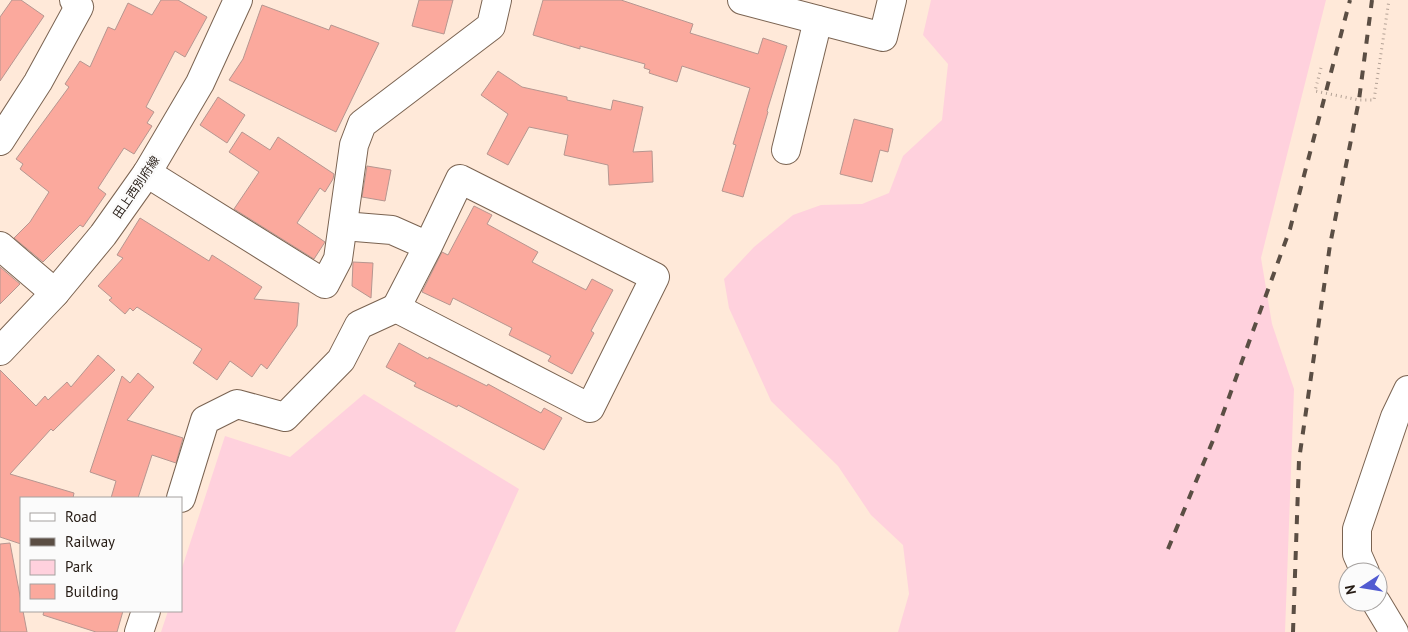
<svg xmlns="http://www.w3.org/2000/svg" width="1408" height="632" font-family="'PT Sans','Noto Sans JP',sans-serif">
<rect width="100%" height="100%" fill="#ffe9d9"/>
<g fill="#ffd1dd">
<path d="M 931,0 L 1326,0 L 1261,258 L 1272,324 L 1294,389 L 1285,632 L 898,632 L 909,594 L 903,545 L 871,515 L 838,466 L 771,401 L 729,308 L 724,279 L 754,247 L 793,215 L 821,205 L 862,204 L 889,193 L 903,156 L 942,120 L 948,64 L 923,35 Z"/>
<path d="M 364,394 L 519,489 L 455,632 L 161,632 L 168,611 L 181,611 L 181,571 L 225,436 L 290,457 Z"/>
</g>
<g fill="#fba99d" stroke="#b69690">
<path d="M 12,0 L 21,0 L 44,16 L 0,81 L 0,17 Z"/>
<path d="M 161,0 L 178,0 L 207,17 L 185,57 L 175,51 L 146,107 L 154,112 L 147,123 L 152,126 L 134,154 L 124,148 L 98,188 L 106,194 L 83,227 L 80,225 L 43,262 L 14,238 L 30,222 L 49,192 L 20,169 L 23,164 L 16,159 L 69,87 L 65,84 L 80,61 L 90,67 L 108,27 L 115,30 L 128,3 L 152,15 Z"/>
<path d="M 419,0 L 453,0 L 444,34 L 412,26 Z"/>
<path d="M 543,0 L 621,0 L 693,24 L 690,33 L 758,54 L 763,38 L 787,46 L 767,111 L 768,112 L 743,197 L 722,191 L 736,145 L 733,144 L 750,88 L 682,66 L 677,82 L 649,73 L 650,70 L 644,68 L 645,64 L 580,46 L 580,49 L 533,35 Z"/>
<path d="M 262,5 L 329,30 L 331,25 L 379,43 L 336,132 L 229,80 L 243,59 Z"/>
<path d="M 498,71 L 522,87 L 567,97 L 567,100 L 611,110 L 613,100 L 643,107 L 633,152 L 652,151 L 653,182 L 609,185 L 608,165 L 564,155 L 568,135 L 529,127 L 508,165 L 487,154 L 508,114 L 481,95 Z"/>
<path d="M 218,97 L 245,115 L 227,143 L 200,125 Z"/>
<path d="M 854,119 L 893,129 L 888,152 L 880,150 L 872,182 L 840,174 Z"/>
<path d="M 242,132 L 270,150 L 278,137 L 334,174 L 333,179 L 325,192 L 320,188 L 297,223 L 325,242 L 314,259 L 234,209 L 259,172 L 229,152 Z"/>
<path d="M 367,166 L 391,170 L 385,201 L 362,197 Z"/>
<path d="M 474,206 L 492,215 L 487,224 L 538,252 L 532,262 L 586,290 L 592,279 L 613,290 L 591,331 L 594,333 L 572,374 L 548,361 L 551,356 L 509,335 L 512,328 L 453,298 L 450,305 L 422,292 L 442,252 L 448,255 Z"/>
<path d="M 140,218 L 209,261 L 212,255 L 262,287 L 254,299 L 299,303 L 297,326 L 267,369 L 261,364 L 252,377 L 230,361 L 217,380 L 193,363 L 202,349 L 137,307 L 133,311 L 130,308 L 125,314 L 109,300 L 112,298 L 98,286 L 123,258 L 117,255 Z"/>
<path d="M 353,262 L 373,263 L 371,298 L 352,286 Z"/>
<path d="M 0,267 L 20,284 L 0,304 Z"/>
<path d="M 399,343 L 428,359 L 429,357 L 487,386 L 488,384 L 541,413 L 544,408 L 562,418 L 544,450 L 458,405 L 457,407 L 414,386 L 416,383 L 386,367 Z"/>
<path d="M 98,355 L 115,370 L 53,431 L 51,429 L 10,474 L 74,493 L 73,498 L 21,498 L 21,544 L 0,537 L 0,370 L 36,406 L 45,396 L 48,400 L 67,382 L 71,387 Z"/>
<path d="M 138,373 L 154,387 L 127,420 L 183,438 L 176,463 L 152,455 L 138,498 L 111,498 L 116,481 L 90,472 L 122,376 L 130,383 Z"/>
<path d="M 10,543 L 21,601 L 21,611 L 23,611 L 27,632 L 0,632 L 0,544 Z"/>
<path d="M 44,611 L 123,611 L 117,632 L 96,632 L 43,615 Z"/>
</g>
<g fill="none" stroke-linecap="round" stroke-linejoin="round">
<defs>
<g id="minor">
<path d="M 742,0 L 883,37 L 892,0"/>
<path d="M 0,141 L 38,82 L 79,7 L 74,0"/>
<path d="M 786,150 L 818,20"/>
<path d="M 147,173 L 325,284 L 338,259 L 354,145 L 362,124 L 491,26 L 497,0"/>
<path d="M 343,226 L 392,230 L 428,246 L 460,179 L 655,277 L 590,408 L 396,308 L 428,246"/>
<path d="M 0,246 L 55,293"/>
<path d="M 0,351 L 55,293 L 103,235 L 147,173 L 200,83 L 238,0"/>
<path d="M 181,498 L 205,420 L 237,404 L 285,417 L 341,360 L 359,325 L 396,308"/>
<path d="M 1365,572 L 1357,554 L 1357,529 L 1395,417 L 1408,390"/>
<path d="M 1376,602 L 1394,632"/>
<path d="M 139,632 L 146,611"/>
</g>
</defs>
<use href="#minor" stroke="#7a6351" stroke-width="30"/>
<path stroke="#b4a296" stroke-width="3" stroke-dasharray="1 4" stroke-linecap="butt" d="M 1321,68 L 1315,91 L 1359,100 L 1374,100 L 1389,0"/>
<use href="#minor" stroke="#fff" stroke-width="28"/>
<g stroke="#5b4e44" stroke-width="4" stroke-dasharray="9 9" stroke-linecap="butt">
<path d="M 1168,549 L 1216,433 L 1290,229 L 1350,0"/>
<path d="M 1293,632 L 1299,460 L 1330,245 L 1359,100 L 1372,0"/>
</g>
</g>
<g text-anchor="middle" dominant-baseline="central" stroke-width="5" stroke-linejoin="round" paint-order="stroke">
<g font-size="12" fill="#251b14" stroke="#fbfbfb">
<text transform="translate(136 187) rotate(-56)">田上西別府線</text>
</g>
</g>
<rect x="20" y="497" width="162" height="115" fill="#fbfbfb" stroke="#a5a19f"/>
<rect x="30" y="513" width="25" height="8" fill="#ffffff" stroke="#a5a19f"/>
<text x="65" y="522" font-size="15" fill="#251b14">Road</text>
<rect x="30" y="538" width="25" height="8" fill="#5b4e44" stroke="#a5a19f"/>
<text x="65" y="547" font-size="15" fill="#251b14">Railway</text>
<rect x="30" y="560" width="25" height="15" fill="#ffd1dd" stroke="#a5a19f"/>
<text x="65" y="572" font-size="15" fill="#251b14">Park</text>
<rect x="30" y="584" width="25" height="15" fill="#fba99d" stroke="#a5a19f"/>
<text x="65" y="597" font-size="15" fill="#251b14">Building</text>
<g transform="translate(1363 587) rotate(258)"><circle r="24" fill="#fbfbfb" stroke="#a5a19f"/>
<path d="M0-4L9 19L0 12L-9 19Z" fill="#515bd1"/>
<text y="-8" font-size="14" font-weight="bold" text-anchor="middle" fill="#251b14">N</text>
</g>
</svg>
